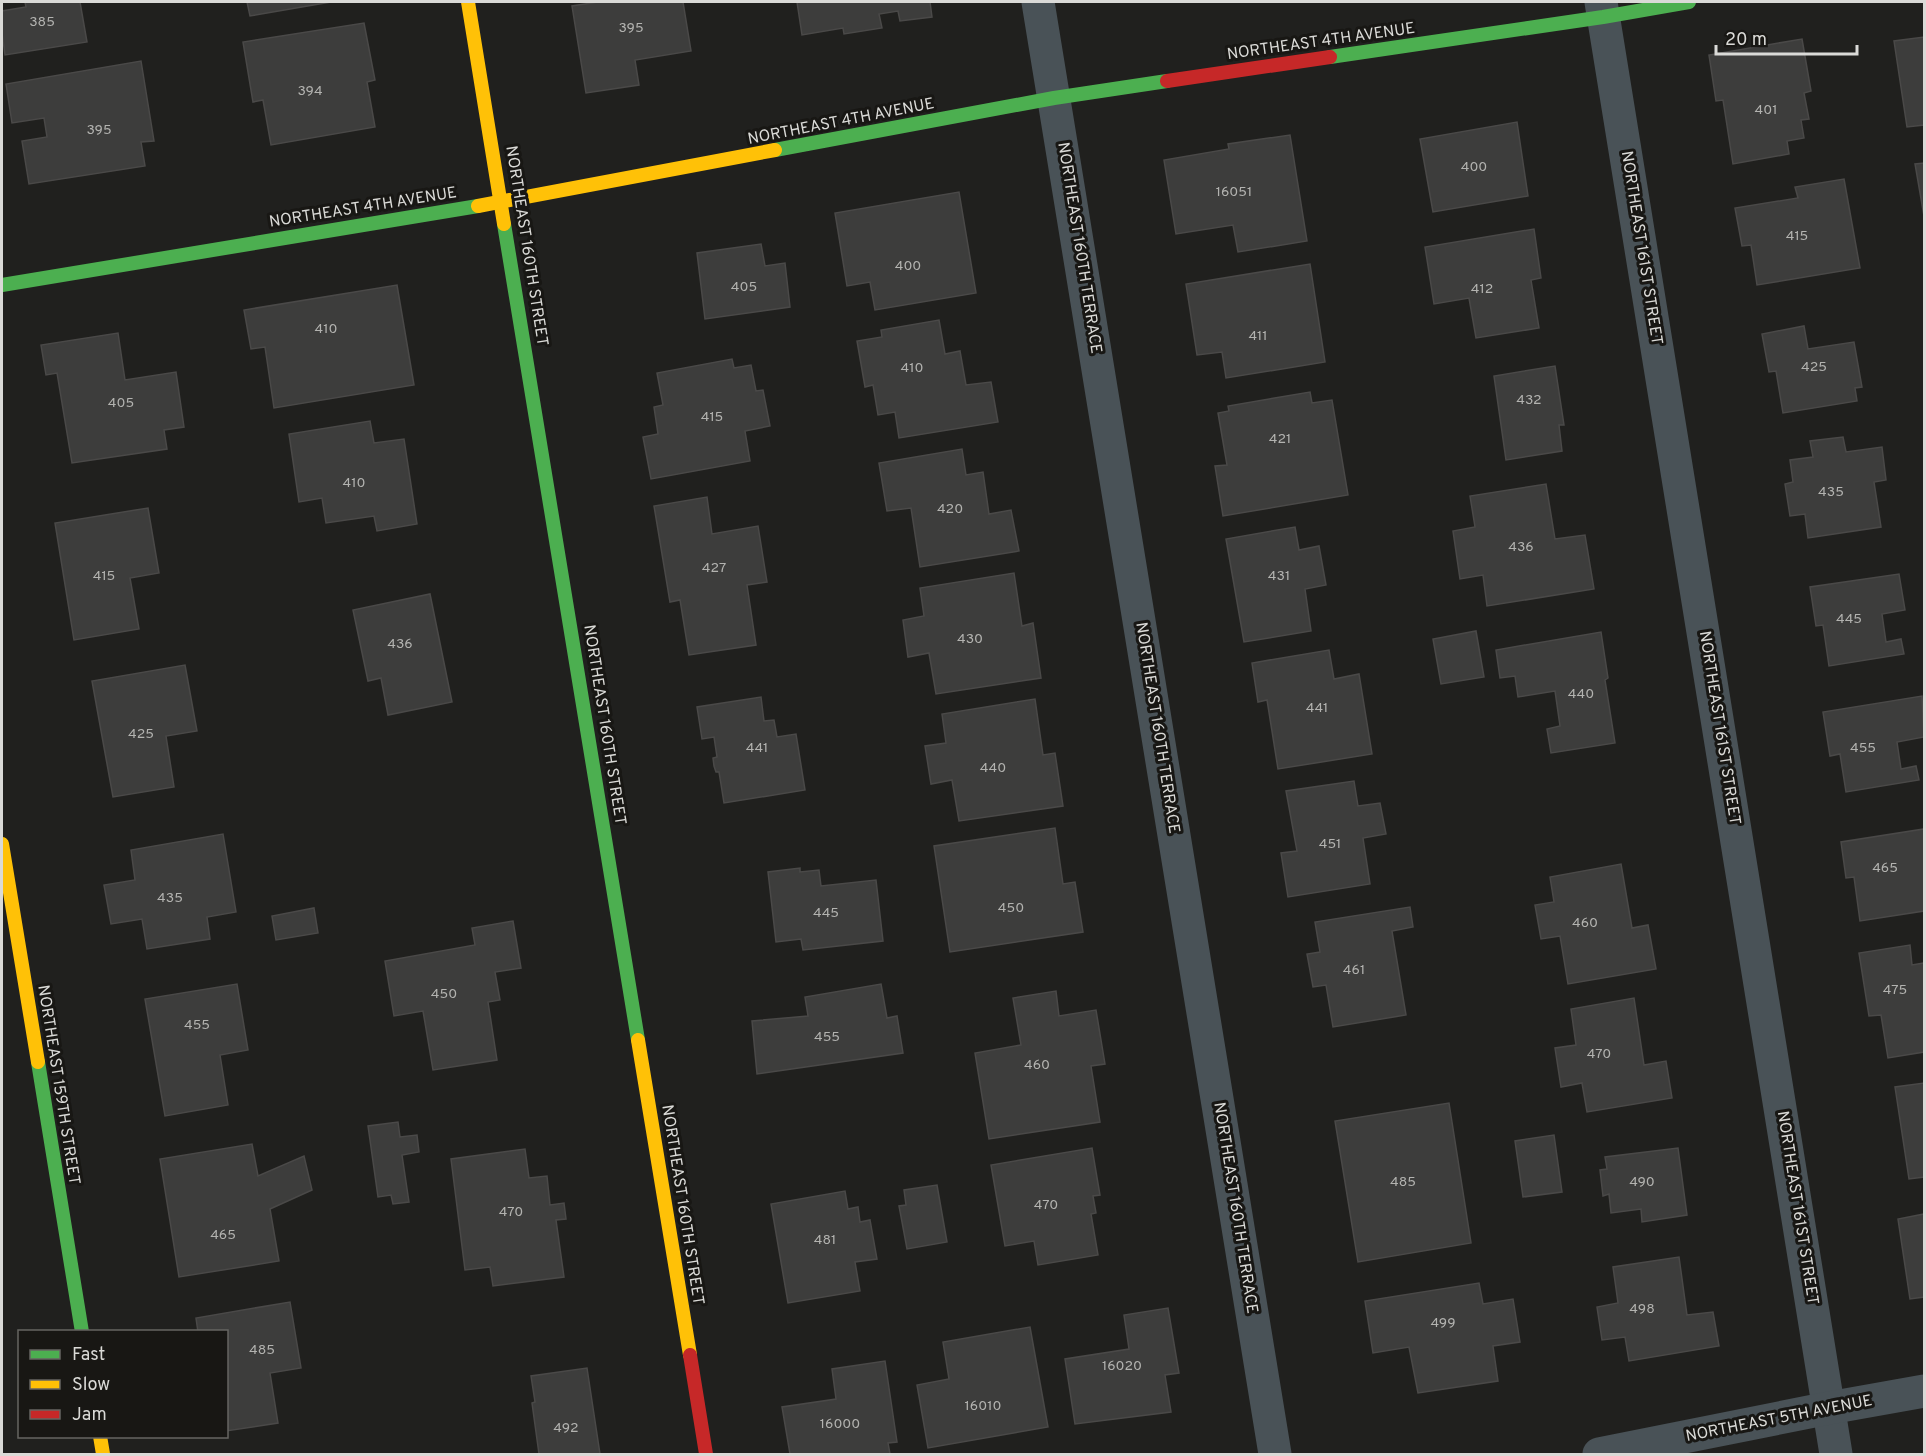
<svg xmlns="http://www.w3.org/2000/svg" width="1926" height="1456" font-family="Overpass,sans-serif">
<rect width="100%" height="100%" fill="#20201e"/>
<g fill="#3d3d3c" stroke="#4a4948" stroke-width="1.5">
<path d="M 25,2 L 80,2 L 87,42 L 5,55 L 2,33 L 2,11 L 26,7 Z"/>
<path d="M 247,2 L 331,2 L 250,16 Z"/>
<path d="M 598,2 L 683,2 L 691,51 L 635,60 L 639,85 L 586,93 L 572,6 Z"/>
<path d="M 797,2 L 930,2 L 932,17 L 900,21 L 898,11 L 879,14 L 882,28 L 844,34 L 843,28 L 802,35 Z"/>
<path d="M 364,23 L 375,80 L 367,82 L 375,127 L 271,145 L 263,100 L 253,102 L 243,42 Z"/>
<path d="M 1924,37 L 1924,125 L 1907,127 L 1894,41 Z"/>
<path d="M 1802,39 L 1811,91 L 1804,93 L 1809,119 L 1801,120 L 1804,138 L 1787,141 L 1789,154 L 1733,164 L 1723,100 L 1716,101 L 1709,55 Z"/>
<path d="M 141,61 L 154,141 L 141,142 L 145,166 L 29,184 L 22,141 L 47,137 L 44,118 L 12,123 L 6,84 Z"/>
<path d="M 1517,122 L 1528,196 L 1433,212 L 1420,139 Z"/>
<path d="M 1290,135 L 1307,241 L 1238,252 L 1233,225 L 1176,234 L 1164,160 L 1229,149 L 1228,144 Z"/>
<path d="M 1924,163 L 1924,216 L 1915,164 Z"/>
<path d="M 1844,179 L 1860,268 L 1757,285 L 1751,245 L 1742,246 L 1735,208 L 1798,198 L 1795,187 Z"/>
<path d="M 959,192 L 976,293 L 875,310 L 870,282 L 847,286 L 835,213 Z"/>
<path d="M 1534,229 L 1541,278 L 1531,280 L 1539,328 L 1476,338 L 1469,298 L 1434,304 L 1425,247 Z"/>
<path d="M 761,244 L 765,266 L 785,263 L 790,307 L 705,319 L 697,253 Z"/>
<path d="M 1310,264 L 1325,362 L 1226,378 L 1222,352 L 1197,355 L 1186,284 Z"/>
<path d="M 397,285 L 414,385 L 274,408 L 265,347 L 251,349 L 244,310 Z"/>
<path d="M 939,320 L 945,354 L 960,351 L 966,385 L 991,382 L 998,422 L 899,438 L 895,412 L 878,415 L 873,385 L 865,387 L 857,341 L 882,337 L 881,330 Z"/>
<path d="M 1804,326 L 1808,349 L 1854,342 L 1862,387 L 1855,388 L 1857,401 L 1783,413 L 1776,371 L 1769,372 L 1762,334 Z"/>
<path d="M 118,333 L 125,380 L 176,372 L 184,427 L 164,430 L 167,449 L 72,463 L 57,373 L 46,375 L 41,345 Z"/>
<path d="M 732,359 L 734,368 L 751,365 L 756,391 L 763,390 L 770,426 L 745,431 L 750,461 L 651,479 L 643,437 L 658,434 L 654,407 L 663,405 L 657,373 Z"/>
<path d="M 1555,366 L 1564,425 L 1559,425 L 1562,451 L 1506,460 L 1494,376 Z"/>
<path d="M 1310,392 L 1312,403 L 1332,400 L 1348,495 L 1223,516 L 1215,466 L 1227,465 L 1218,413 L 1229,411 L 1228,406 Z"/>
<path d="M 370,421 L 374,443 L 404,439 L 417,524 L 377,531 L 374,516 L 326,523 L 322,498 L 299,502 L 289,434 Z"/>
<path d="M 1843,437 L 1846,452 L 1882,447 L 1886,480 L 1874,482 L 1881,527 L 1808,538 L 1805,514 L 1790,516 L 1785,484 L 1793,482 L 1790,460 L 1813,457 L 1810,441 Z"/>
<path d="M 962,449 L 966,475 L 983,472 L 989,514 L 1011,510 L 1019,551 L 920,567 L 911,508 L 887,511 L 879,463 Z"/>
<path d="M 1546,484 L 1555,539 L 1585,535 L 1594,589 L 1487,606 L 1483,575 L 1460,579 L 1453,531 L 1475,527 L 1470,496 Z"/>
<path d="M 707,497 L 712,534 L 758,526 L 767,582 L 747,585 L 756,645 L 689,655 L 680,600 L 670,602 L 654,506 Z"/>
<path d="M 148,508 L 159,573 L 130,578 L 139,629 L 74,640 L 55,523 Z"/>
<path d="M 1295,527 L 1299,550 L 1319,546 L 1326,585 L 1305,589 L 1311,631 L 1244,642 L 1226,539 Z"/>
<path d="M 1014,573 L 1022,626 L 1033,623 L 1041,678 L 936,694 L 929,653 L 908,657 L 903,620 L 924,616 L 920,588 Z"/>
<path d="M 1899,574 L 1905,610 L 1882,614 L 1886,642 L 1901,639 L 1904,654 L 1829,666 L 1823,625 L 1816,626 L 1810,587 Z"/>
<path d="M 430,594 L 452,702 L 388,715 L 381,678 L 368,681 L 353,610 Z"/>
<path d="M 1476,631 L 1484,677 L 1441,684 L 1433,639 Z"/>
<path d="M 1601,632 L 1608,678 L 1605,680 L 1615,743 L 1551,753 L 1547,729 L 1560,726 L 1555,691 L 1518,697 L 1515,676 L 1500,678 L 1496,650 Z"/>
<path d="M 1329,650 L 1334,679 L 1359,674 L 1372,754 L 1278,769 L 1267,700 L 1258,702 L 1252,663 Z"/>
<path d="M 185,665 L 197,731 L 166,736 L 174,787 L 113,797 L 92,681 Z"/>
<path d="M 1922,696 L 1924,737 L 1897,742 L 1901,769 L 1916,766 L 1919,780 L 1846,792 L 1840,754 L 1830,756 L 1823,712 Z"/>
<path d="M 761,697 L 764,721 L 774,720 L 777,737 L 796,734 L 805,790 L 724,803 L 719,772 L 716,772 L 714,766 L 713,758 L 717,757 L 714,737 L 702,739 L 697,707 Z"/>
<path d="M 1035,699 L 1043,755 L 1055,753 L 1063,806 L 959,821 L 952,780 L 931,784 L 925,746 L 946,743 L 942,714 Z"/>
<path d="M 1354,781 L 1358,806 L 1380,803 L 1386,834 L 1363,838 L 1370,884 L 1288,897 L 1281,853 L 1297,851 L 1286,791 Z"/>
<path d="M 1055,828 L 1063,884 L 1075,882 L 1083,932 L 950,952 L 934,846 Z"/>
<path d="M 1924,829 L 1924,911 L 1860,921 L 1854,877 L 1846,878 L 1841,842 Z"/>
<path d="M 223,834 L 236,912 L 207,917 L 210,939 L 147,949 L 142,919 L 111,924 L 104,885 L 135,880 L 131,850 Z"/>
<path d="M 1621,864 L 1632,928 L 1648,925 L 1656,969 L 1568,984 L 1560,936 L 1541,939 L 1535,905 L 1554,902 L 1550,877 Z"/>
<path d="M 800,868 L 800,872 L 819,870 L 821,886 L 876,880 L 883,941 L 803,950 L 801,939 L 776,942 L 768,872 Z"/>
<path d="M 1410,907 L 1413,927 L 1392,931 L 1406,1015 L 1333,1027 L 1326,985 L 1313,987 L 1307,954 L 1320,952 L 1315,922 Z"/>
<path d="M 314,908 L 318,933 L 276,940 L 272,916 Z"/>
<path d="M 513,921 L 521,968 L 495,972 L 500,1000 L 488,1002 L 497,1060 L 433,1070 L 423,1011 L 394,1016 L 385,961 L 475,945 L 472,928 Z"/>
<path d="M 1910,945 L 1912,965 L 1924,963 L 1924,1052 L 1888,1058 L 1881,1015 L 1869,1016 L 1859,953 Z"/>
<path d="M 237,984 L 248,1050 L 220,1055 L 228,1105 L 165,1116 L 145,999 Z"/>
<path d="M 881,984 L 887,1018 L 897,1016 L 903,1053 L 757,1074 L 752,1021 L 808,1016 L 805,997 Z"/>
<path d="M 1056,991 L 1059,1016 L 1096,1010 L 1105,1064 L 1091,1066 L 1100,1122 L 989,1139 L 975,1053 L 1021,1045 L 1013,998 Z"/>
<path d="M 1634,998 L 1644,1065 L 1666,1061 L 1672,1098 L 1587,1112 L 1582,1083 L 1561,1087 L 1555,1048 L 1576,1045 L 1571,1009 Z"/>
<path d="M 1924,1083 L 1924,1177 L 1909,1179 L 1895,1087 Z"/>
<path d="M 1449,1103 L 1471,1243 L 1358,1262 L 1335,1121 Z"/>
<path d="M 398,1122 L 400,1137 L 417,1135 L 419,1152 L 402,1155 L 409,1202 L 393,1204 L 391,1195 L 378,1197 L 368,1126 Z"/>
<path d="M 1554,1135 L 1562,1192 L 1523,1197 L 1515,1141 Z"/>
<path d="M 252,1144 L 258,1176 L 304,1156 L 312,1190 L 270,1209 L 279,1261 L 179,1277 L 160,1159 Z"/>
<path d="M 1092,1148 L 1100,1195 L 1093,1196 L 1096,1213 L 1091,1214 L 1098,1255 L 1038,1265 L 1034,1241 L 1005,1246 L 991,1165 Z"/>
<path d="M 1678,1148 L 1687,1215 L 1642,1222 L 1641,1209 L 1611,1213 L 1609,1194 L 1603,1196 L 1600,1170 L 1607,1169 L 1605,1157 Z"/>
<path d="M 525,1149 L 529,1178 L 547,1176 L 550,1205 L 564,1203 L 566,1219 L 556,1220 L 564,1277 L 493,1286 L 490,1267 L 465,1270 L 451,1159 Z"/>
<path d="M 937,1185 L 947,1242 L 907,1249 L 899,1206 L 906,1205 L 904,1190 Z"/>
<path d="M 845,1191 L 848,1209 L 858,1207 L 860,1222 L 870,1220 L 877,1259 L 855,1262 L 860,1291 L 788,1303 L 771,1204 Z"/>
<path d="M 1924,1214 L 1924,1297 L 1910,1299 L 1898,1219 Z"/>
<path d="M 1679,1257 L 1687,1315 L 1713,1312 L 1719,1346 L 1629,1361 L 1625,1337 L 1602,1340 L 1597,1307 L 1618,1303 L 1613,1267 Z"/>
<path d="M 1479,1283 L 1483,1304 L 1513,1299 L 1520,1342 L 1493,1346 L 1498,1381 L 1418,1393 L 1409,1347 L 1373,1353 L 1365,1301 Z"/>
<path d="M 290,1302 L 301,1368 L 270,1373 L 278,1423 L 226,1431 L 226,1332 L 198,1332 L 196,1318 Z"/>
<path d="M 1168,1308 L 1179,1373 L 1165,1375 L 1171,1412 L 1075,1424 L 1065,1359 L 1129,1349 L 1124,1315 Z"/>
<path d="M 1030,1327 L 1048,1427 L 928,1448 L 917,1385 L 949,1379 L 943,1342 Z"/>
<path d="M 885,1361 L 897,1442 L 888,1443 L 890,1454 L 790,1454 L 782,1407 L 836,1399 L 832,1369 Z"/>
<path d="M 587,1368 L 600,1454 L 534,1454 L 539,1454 L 532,1403 L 535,1402 L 531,1376 Z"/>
</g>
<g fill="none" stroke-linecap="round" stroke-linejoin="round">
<g stroke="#495257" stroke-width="33">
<path d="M 1038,2 L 1275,1454"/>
<path d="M 1601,2 L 1836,1454"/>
<path d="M 1599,1454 L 1829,1408 L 1924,1391"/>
</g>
<g stroke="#4caf50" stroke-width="14">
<path d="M 1330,57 L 1603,17 L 1689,2"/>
<path d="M 775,150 L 1054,98 L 1167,81"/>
<path d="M 504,224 L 638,1040"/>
<path d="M 2,285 L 478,206"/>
<path d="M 38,1062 L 82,1332"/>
</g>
<g stroke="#ffc107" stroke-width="14">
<path d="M 468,2 L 504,224"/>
<path d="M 478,206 L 775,150"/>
<path d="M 2,844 L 38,1062"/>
<path d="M 638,1040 L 690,1355"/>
<path d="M 100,1436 L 103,1454"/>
</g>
<g stroke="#c62828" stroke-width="14">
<path d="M 1167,81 L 1330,57"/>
<path d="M 690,1355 L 706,1454"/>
</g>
</g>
<g text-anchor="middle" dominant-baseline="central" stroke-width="6" stroke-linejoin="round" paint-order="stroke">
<g font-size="14" fill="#b3b3b0">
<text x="42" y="22">385</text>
<text x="631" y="28">395</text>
<text x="310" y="91">394</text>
<text x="1766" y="110">401</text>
<text x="99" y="130">395</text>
<text x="1474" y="167">400</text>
<text x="1234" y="192">16051</text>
<text x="1797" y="236">415</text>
<text x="908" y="266">400</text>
<text x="744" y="287">405</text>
<text x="1482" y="289">412</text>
<text x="326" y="329">410</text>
<text x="1258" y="336">411</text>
<text x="1814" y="367">425</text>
<text x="912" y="368">410</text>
<text x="1529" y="400">432</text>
<text x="121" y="403">405</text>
<text x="712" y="417">415</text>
<text x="1280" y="439">421</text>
<text x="354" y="483">410</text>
<text x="1831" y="492">435</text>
<text x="950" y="509">420</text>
<text x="1521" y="547">436</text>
<text x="714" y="568">427</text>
<text x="104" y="576">415</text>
<text x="1279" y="576">431</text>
<text x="1849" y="619">445</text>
<text x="970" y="639">430</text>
<text x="400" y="644">436</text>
<text x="1581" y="694">440</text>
<text x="1317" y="708">441</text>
<text x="141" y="734">425</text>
<text x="757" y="748">441</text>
<text x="1863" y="748">455</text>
<text x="993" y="768">440</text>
<text x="1330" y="844">451</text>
<text x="1885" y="868">465</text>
<text x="170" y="898">435</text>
<text x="1011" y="908">450</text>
<text x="826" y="913">445</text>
<text x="1585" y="923">460</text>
<text x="1354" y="970">461</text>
<text x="1895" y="990">475</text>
<text x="444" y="994">450</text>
<text x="197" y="1025">455</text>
<text x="827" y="1037">455</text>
<text x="1599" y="1054">470</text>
<text x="1037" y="1065">460</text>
<text x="1403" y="1182">485</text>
<text x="1642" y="1182">490</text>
<text x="1046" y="1205">470</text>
<text x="511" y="1212">470</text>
<text x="223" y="1235">465</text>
<text x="825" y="1240">481</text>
<text x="1642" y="1309">498</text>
<text x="1443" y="1323">499</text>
<text x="262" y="1350">485</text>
<text x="1122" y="1366">16020</text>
<text x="983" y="1406">16010</text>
<text x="840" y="1424">16000</text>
<text x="566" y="1428">492</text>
</g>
<g font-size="16" fill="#dadad7" stroke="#181714">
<text transform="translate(1321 42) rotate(-8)">NORTHEAST 4TH AVENUE</text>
<text transform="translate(841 122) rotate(-11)">NORTHEAST 4TH AVENUE</text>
<text transform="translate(363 208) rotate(-9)">NORTHEAST 4TH AVENUE</text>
<text transform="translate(526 246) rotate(81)">NORTHEAST 160TH STREET</text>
<text transform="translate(1079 248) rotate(81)">NORTHEAST 160TH TERRACE</text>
<text transform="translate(1641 248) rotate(81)">NORTHEAST 161ST STREET</text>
<text transform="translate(604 725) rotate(81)">NORTHEAST 160TH STREET</text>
<text transform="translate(1157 728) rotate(81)">NORTHEAST 160TH TERRACE</text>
<text transform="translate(1719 728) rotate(81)">NORTHEAST 161ST STREET</text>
<text transform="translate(58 1085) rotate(81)">NORTHEAST 159TH STREET</text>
<text transform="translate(682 1205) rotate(81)">NORTHEAST 160TH STREET</text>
<text transform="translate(1235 1208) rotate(81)">NORTHEAST 160TH TERRACE</text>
<text transform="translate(1797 1208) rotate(81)">NORTHEAST 161ST STREET</text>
<text transform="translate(1779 1419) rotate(-11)">NORTHEAST 5TH AVENUE</text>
</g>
</g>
<rect width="1926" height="1456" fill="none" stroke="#dadad7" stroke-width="6"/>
<rect x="18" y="1330" width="210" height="108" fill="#181714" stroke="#666562" stroke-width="1.5"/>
<rect x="30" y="1350" width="30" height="9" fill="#4caf50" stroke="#666562" stroke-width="1.5"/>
<text x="72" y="1360" font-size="18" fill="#dadad7">Fast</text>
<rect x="30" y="1380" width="30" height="9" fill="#ffc107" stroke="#666562" stroke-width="1.5"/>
<text x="72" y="1390" font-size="18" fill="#dadad7">Slow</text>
<rect x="30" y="1410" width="30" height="9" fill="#c62828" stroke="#666562" stroke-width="1.5"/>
<text x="72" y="1420" font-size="18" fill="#dadad7">Jam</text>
<path d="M1716 45v9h141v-9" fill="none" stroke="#dadad7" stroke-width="3"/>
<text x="1725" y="45" font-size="18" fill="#dadad7" stroke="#181714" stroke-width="4.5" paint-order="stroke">20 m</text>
</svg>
